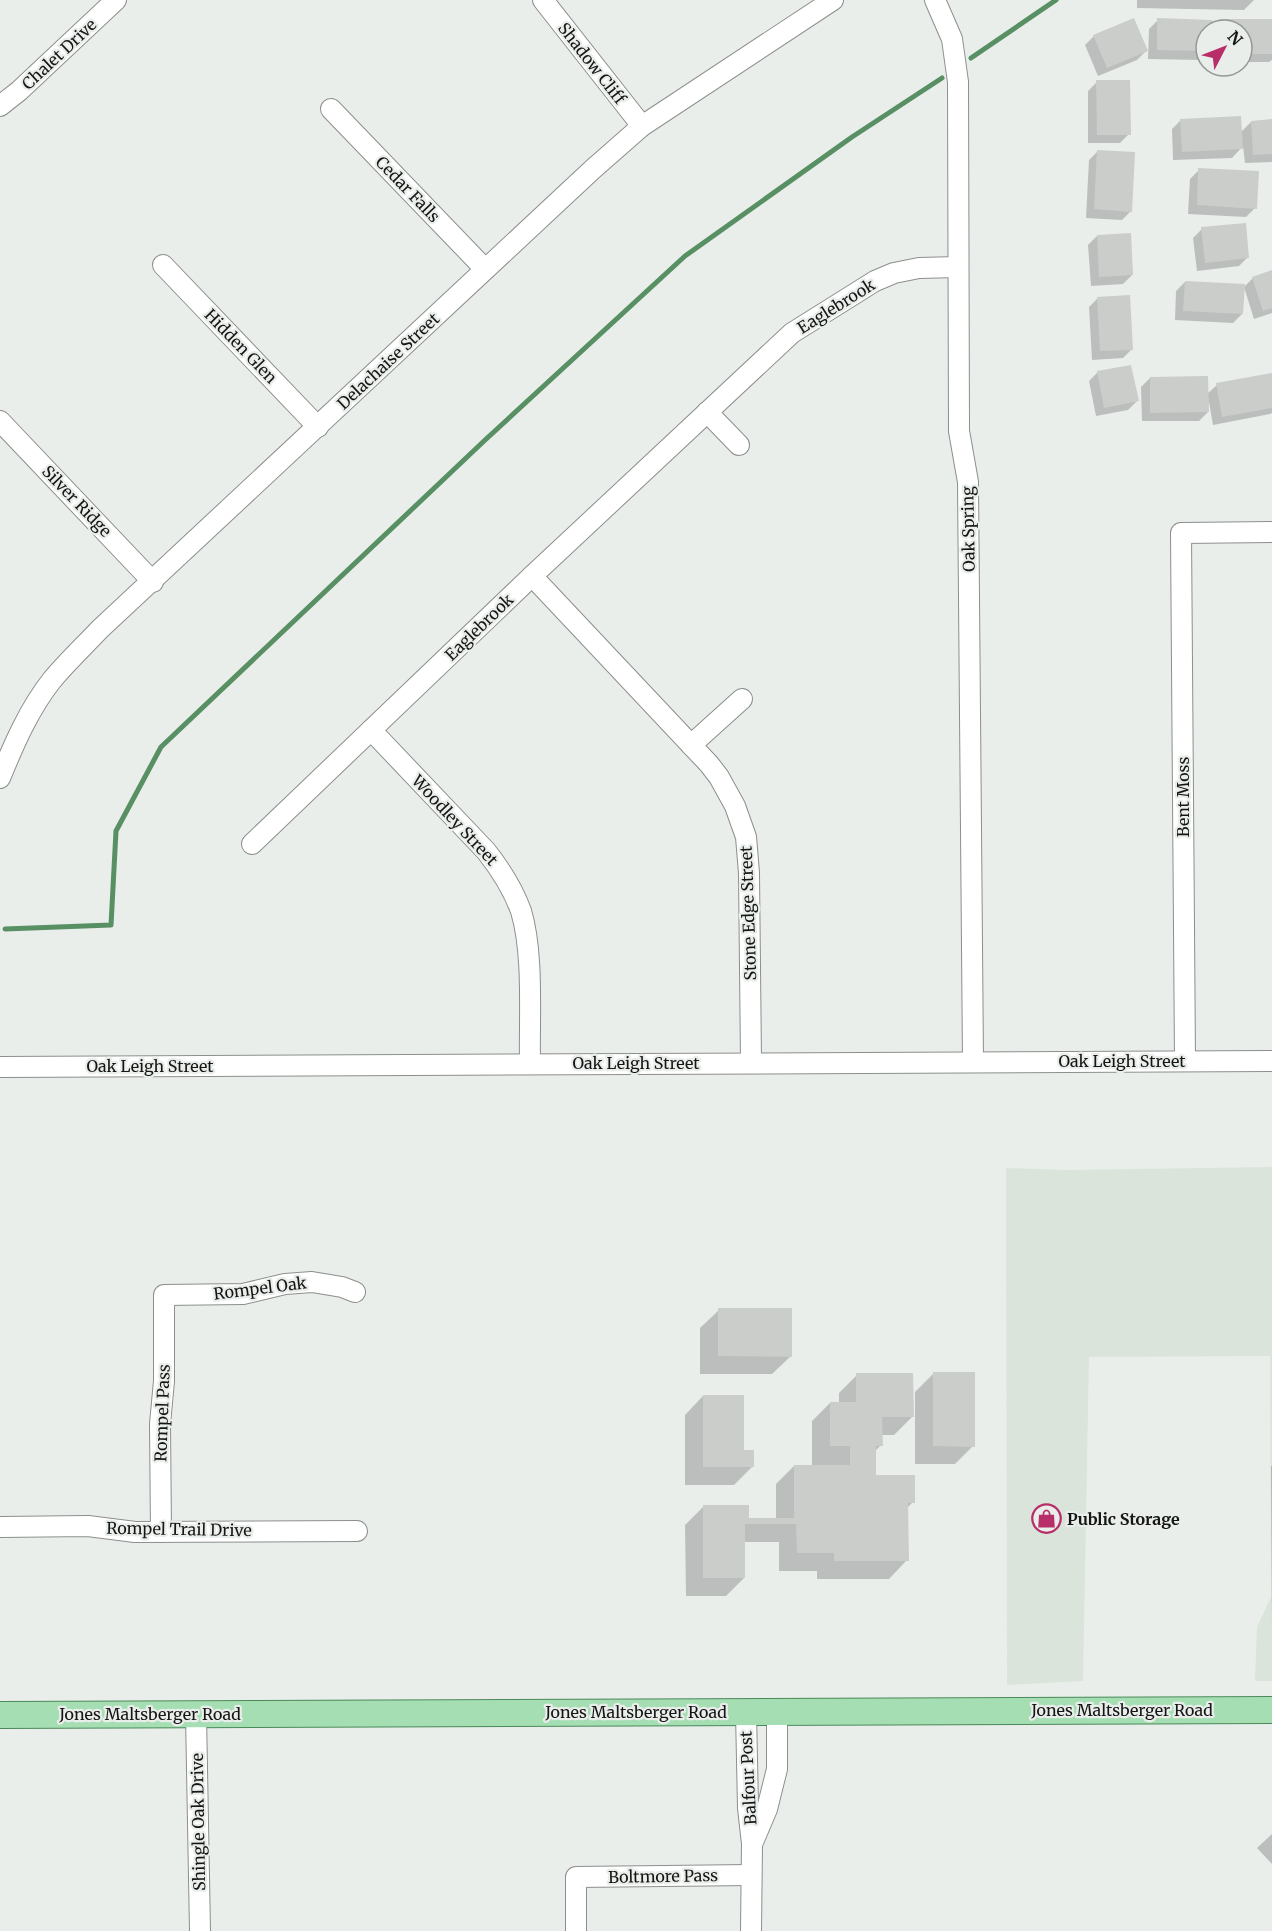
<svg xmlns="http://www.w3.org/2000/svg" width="1272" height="1931" font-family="Merriweather,serif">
<rect width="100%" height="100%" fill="#eaeeeb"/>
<path fill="#dae4db" d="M 1272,1167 L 1272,1681 L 1255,1681 L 1257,1627 L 1271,1597 L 1270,1356 L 1089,1357 L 1083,1681 L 1007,1685 L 1006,1168 L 1067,1170 Z"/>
<g fill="#0003">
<path d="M 1137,0 L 1254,0 L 1244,10 L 1137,8 Z"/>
<path d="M 1158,20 L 1211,29 L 1220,20 L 1272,21 L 1272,60 L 1269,62 L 1242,62 L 1242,30 L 1206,30 L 1206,55 L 1201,60 L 1148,59 L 1149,29 Z"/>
<path d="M 1094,36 L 1146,51 L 1137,60 L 1098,76 L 1085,45 Z"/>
<path d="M 1097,82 L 1129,134 L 1120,143 L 1088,143 L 1088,91 Z"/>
<path d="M 1181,120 L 1240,133 L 1251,122 L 1272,121 L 1272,162 L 1245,163 L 1243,146 L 1232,158 L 1173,160 L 1172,129 Z"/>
<path d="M 1098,151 L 1131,211 L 1122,220 L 1086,218 L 1089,160 Z"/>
<path d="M 1199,170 L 1255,208 L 1246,217 L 1188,214 L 1190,179 Z"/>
<path d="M 1202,229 L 1248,257 L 1239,266 L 1197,271 L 1193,238 Z"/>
<path d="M 1097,236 L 1132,275 L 1123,284 L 1091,286 L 1088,245 Z"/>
<path d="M 1272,272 L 1272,313 L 1254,319 L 1244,287 L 1253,278 Z"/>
<path d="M 1185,282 L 1242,314 L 1233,323 L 1175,320 L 1176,291 Z"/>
<path d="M 1098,298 L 1132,349 L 1123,358 L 1092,360 L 1089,307 Z"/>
<path d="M 1098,372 L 1137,401 L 1128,410 L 1096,416 L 1089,381 Z"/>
<path d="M 1272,375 L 1272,413 L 1270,414 L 1213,425 L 1209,402 L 1207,402 L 1208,412 L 1199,421 L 1142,421 L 1141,387 L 1150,378 L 1207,394 L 1217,385 Z"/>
<path d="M 719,1310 L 791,1356 L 772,1374 L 700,1374 L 700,1328 Z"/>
<path d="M 933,1374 L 973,1446 L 955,1464 L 915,1464 L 915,1392 Z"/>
<path d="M 857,1375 L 912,1417 L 894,1435 L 881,1435 L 881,1445 L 874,1452 L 874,1476 L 913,1502 L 907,1508 L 907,1560 L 889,1579 L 817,1579 L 817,1571 L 779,1571 L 779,1542 L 744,1542 L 744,1578 L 726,1596 L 686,1596 L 685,1525 L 704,1506 L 747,1519 L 776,1519 L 776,1484 L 794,1466 L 812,1466 L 812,1421 L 830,1403 L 839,1403 L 839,1393 Z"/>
<path d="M 703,1396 L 752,1467 L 734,1485 L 685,1485 L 685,1415 Z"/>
<path d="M 1272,1465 L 1272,1627 L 1271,1467 Z"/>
<path d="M 1272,1834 L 1272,1864 L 1257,1848 Z"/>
</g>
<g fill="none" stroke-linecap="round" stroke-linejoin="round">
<g stroke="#589064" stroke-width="5">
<path d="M 971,58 L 1056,0"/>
<path d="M 5,929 L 111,925 L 116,831 L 161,747 L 484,441 L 685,256 L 852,137 L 942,78"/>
</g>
</g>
<g fill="#cacdca">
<path d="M 1134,18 L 1148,51 L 1107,68 L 1093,35 Z"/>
<path d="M 1157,18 L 1212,20 L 1212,30 L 1206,30 L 1206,51 L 1157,50 Z"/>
<path d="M 1219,19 L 1272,19 L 1272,54 L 1242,54 L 1242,30 L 1219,30 Z"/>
<path d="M 1096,80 L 1130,80 L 1131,135 L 1097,135 Z"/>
<path d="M 1241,116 L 1243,149 L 1182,152 L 1180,119 Z"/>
<path d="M 1272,119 L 1272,154 L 1253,155 L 1251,121 Z"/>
<path d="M 1097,150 L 1135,152 L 1132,212 L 1094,209 Z"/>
<path d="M 1198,168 L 1259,171 L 1257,209 L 1197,205 Z"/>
<path d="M 1246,223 L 1249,258 L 1205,263 L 1201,227 Z"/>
<path d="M 1131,233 L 1133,275 L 1099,277 L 1097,235 Z"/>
<path d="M 1272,270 L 1272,308 L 1263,311 L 1252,277 Z"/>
<path d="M 1185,281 L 1245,284 L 1243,314 L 1183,311 Z"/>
<path d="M 1130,295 L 1133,350 L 1100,351 L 1097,297 Z"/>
<path d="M 1131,365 L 1139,401 L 1104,408 L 1097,371 Z"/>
<path d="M 1272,373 L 1272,408 L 1222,417 L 1216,383 Z"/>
<path d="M 1208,376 L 1209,412 L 1150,413 L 1150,377 Z"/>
<path d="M 718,1308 L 792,1308 L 792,1357 L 718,1356 Z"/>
<path d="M 933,1372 L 975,1372 L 975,1447 L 933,1446 Z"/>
<path d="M 856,1373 L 913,1373 L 914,1417 L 882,1417 L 883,1446 L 876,1446 L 876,1475 L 915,1475 L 915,1503 L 908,1503 L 909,1561 L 834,1561 L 834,1553 L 797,1553 L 796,1524 L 745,1524 L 745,1578 L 703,1578 L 703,1505 L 749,1505 L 749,1518 L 794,1518 L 794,1465 L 850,1465 L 850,1446 L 830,1446 L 830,1402 L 856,1402 Z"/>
<path d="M 703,1395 L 744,1395 L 744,1450 L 754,1450 L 754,1467 L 703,1467 Z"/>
</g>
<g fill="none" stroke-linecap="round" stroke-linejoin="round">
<defs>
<g id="minor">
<path d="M 543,0 L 642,126"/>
<path d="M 935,0 L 952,39 L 958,82 L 959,431 L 968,482 L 973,1062"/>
<path d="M 0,106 L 19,91 L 116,0"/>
<path d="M 331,109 L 485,269"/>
<path d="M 163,265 L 318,427"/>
<path d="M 707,412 L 739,445"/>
<path d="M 0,421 L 153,582"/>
<path d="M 532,576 L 709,764 L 719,777 L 735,806 L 746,837 L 749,873 L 751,1062"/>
<path d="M 371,730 L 486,851 C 501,870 513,889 521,911 C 534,954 529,1018 530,1064"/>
<path d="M 691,745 L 742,699"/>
<path d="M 0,778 C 14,744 29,709 52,680 C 67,662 84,646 100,629 L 593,169 L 642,126 L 833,0"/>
<path d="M 252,844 L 532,576 L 792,333 L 875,281 L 894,273 L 919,268 L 958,267"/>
<path d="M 1185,1061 L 1181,533 L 1272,532"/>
<path d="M 0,1067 L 1272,1061"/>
<path d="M 0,1527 L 88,1526 L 135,1532 L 357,1531"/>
<path d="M 161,1532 L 160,1424 L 164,1381 L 164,1295 L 243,1294 L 285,1284 L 312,1282 L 342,1287 L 355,1292"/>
<path d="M 746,1712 L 748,1808 L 752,1844 L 751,1931"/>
<path d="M 196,1714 L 200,1931"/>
<path d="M 753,1842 L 767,1809 L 777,1769 L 777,1712"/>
<path d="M 576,1931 L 576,1877 L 751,1875"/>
</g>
<path id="major" d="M 0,1715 L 1272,1710"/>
</defs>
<use href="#minor" stroke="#8c8f8c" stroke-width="22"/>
<use href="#major" stroke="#4a8959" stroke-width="28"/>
<use href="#minor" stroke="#fff" stroke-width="20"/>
<use href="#major" stroke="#a4deb2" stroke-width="26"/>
</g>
<defs>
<symbol id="shop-ring" viewBox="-11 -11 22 22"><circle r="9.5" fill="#eaeeeb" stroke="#b82e69" stroke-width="1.5"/><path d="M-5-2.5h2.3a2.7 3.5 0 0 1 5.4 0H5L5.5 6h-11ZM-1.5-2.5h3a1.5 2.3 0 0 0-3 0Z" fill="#b82e69"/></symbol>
</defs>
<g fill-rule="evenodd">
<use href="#shop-ring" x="1030" y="1502" width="33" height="33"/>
</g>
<g text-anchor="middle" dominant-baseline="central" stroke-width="4.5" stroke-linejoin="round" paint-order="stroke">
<g font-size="16" fill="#141514" stroke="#eaeeeb">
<text transform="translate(59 54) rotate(-43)">Chalet Drive</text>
<text transform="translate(592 63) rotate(52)">Shadow Cliff</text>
<text transform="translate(408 189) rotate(46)">Cedar Falls</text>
<text transform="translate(836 306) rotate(-32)">Eaglebrook</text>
<text transform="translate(241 346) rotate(46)">Hidden Glen</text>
<text transform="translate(388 361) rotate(-43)">Delachaise Street</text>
<text transform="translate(77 501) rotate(46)">Silver Ridge</text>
<text transform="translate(968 529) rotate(-91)">Oak Spring</text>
<text transform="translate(479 627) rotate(-44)">Eaglebrook</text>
<text transform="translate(1183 797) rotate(-90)">Bent Moss</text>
<text transform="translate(455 820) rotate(47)">Woodley Street</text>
<text transform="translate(748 913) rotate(-92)">Stone Edge Street</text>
<text x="1122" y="1061">Oak Leigh Street</text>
<text x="636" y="1063">Oak Leigh Street</text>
<text x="150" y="1066">Oak Leigh Street</text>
<text transform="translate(260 1288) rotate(-7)">Rompel Oak</text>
<text transform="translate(162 1413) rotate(-88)">Rompel Pass</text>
<text transform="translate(179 1529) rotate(1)">Rompel Trail Drive</text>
<text x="1122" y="1710">Jones Maltsberger Road</text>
<text x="636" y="1712">Jones Maltsberger Road</text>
<text x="150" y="1714">Jones Maltsberger Road</text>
<text transform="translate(748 1778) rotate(-93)">Balfour Post</text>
<text transform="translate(198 1822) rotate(-91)">Shingle Oak Drive</text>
<text transform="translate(663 1876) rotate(-1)">Boltmore Pass</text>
</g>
<g font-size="16" font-weight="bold" fill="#141514" stroke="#eaeeeb" text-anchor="start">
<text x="1067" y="1519">Public Storage</text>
</g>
</g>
<g transform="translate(1224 48) rotate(48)"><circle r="28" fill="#eaeeeb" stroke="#949795" stroke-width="1.5"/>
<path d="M0-4.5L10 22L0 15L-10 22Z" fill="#b82e69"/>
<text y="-9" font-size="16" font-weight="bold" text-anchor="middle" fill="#141514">N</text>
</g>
</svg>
